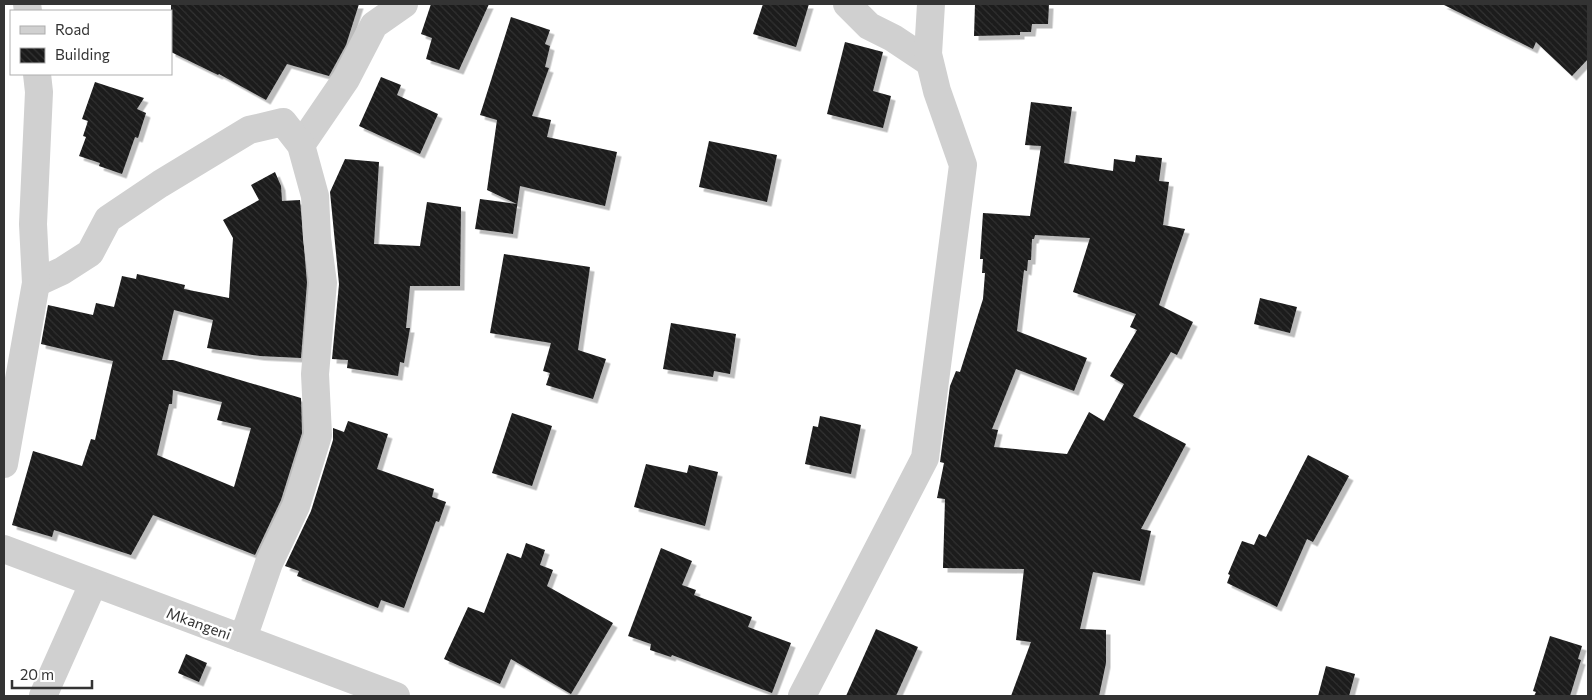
<svg xmlns="http://www.w3.org/2000/svg" width="1592" height="700" font-family="Commissioner,sans-serif">
<defs>
<pattern id="building-back-hatch" width="6" height="6" patternUnits="userSpaceOnUse" patternTransform="scale(1.25)"><rect width="6" height="6" fill="#1a1a1a"/><path d="M-1 5l2 2M0 0l6 6M5-1l2 2" fill="none" stroke="#333"/></pattern>
<filter id="shadow"><feDropShadow dx="4.5" dy="4.5" stdDeviation="0" flood-color="#0004"/></filter>
</defs>
<rect width="100%" height="100%" fill="#fff"/>
<g fill="url(#building-back-hatch)" fill-rule="evenodd" filter="url(#shadow)">
<path d="M 171,4 L 359,4 L 346,45 L 329,76 L 287,64 L 266,100 L 219,74 L 218,75 L 171,52 Z"/>
<path d="M 431,4 L 489,4 L 459,70 L 426,59 L 432,38 L 421,34 Z"/>
<path d="M 763,4 L 809,4 L 796,47 L 753,34 Z"/>
<path d="M 975,4 L 1049,4 L 1048,24 L 1032,24 L 1031,32 L 1020,32 L 1020,35 L 974,36 Z"/>
<path d="M 1442,4 L 1588,4 L 1588,59 L 1572,76 L 1536,42 L 1533,49 Z"/>
<path d="M 511,17 L 550,30 L 545,44 L 550,46 L 545,67 L 549,68 L 532,116 L 551,120 L 547,137 L 617,152 L 605,206 L 520,186 L 513,234 L 475,229 L 480,199 L 517,204 L 487,190 L 497,120 L 480,115 Z"/>
<path d="M 845,42 L 883,52 L 873,91 L 891,96 L 883,128 L 827,114 Z"/>
<path d="M 381,77 L 401,85 L 397,95 L 438,114 L 420,154 L 359,126 Z"/>
<path d="M 95,82 L 144,98 L 137,109 L 146,113 L 138,138 L 135,137 L 122,174 L 99,166 L 100,163 L 79,156 L 86,137 L 83,136 L 88,121 L 82,119 Z"/>
<path d="M 1031,102 L 1072,107 L 1064,163 L 1113,171 L 1114,159 L 1135,162 L 1136,155 L 1162,158 L 1159,181 L 1169,182 L 1163,225 L 1185,229 L 1159,305 L 1193,322 L 1177,355 L 1171,352 L 1133,416 L 1186,444 L 1141,529 L 1151,531 L 1140,581 L 1093,572 L 1080,629 L 1106,630 L 1106,663 L 1099,696 L 1011,696 L 1031,642 L 1016,640 L 1024,569 L 943,568 L 945,499 L 937,498 L 944,463 L 940,462 L 950,386 L 956,371 L 960,372 L 983,299 L 985,273 L 982,273 L 983,259 L 980,259 L 983,213 L 1030,216 L 1041,146 L 1025,145 ZM 1035,235 L 1090,238 L 1073,292 L 1136,314 L 1130,327 L 1137,330 L 1110,376 L 1124,384 L 1104,421 L 1089,412 L 1067,454 L 994,447 L 998,430 L 992,429 L 1016,369 L 1074,391 L 1087,358 L 1017,331 L 1024,270 L 1027,271 L 1028,260 L 1031,260 L 1032,239 L 1034,239 Z"/>
<path d="M 709,141 L 777,155 L 767,202 L 699,187 Z"/>
<path d="M 345,159 L 379,162 L 374,244 L 420,246 L 427,202 L 461,207 L 460,286 L 410,286 L 406,328 L 410,328 L 404,363 L 400,362 L 398,376 L 347,368 L 348,360 L 332,359 L 339,284 L 330,192 Z"/>
<path d="M 275,172 L 281,186 L 282,201 L 300,200 L 307,283 L 301,358 L 260,356 L 207,348 L 213,320 L 174,310 L 162,360 L 173,360 L 301,398 L 302,433 L 281,500 L 255,555 L 153,515 L 131,555 L 54,530 L 52,537 L 12,525 L 33,451 L 82,466 L 91,439 L 95,440 L 113,361 L 41,344 L 48,305 L 93,315 L 96,303 L 114,307 L 122,276 L 136,279 L 137,274 L 185,285 L 184,289 L 229,298 L 233,238 L 223,220 L 259,200 L 251,185 ZM 173,390 L 222,402 L 217,420 L 251,428 L 234,487 L 157,455 L 169,404 L 172,404 Z"/>
<path d="M 504,254 L 590,267 L 578,350 L 606,359 L 593,399 L 546,385 L 550,373 L 543,371 L 551,343 L 490,333 Z"/>
<path d="M 1260,298 L 1297,307 L 1290,333 L 1254,324 Z"/>
<path d="M 671,323 L 736,334 L 730,374 L 714,371 L 713,377 L 663,369 Z"/>
<path d="M 512,413 L 552,426 L 532,486 L 492,473 Z"/>
<path d="M 820,416 L 861,425 L 851,474 L 805,464 L 813,426 L 818,427 Z"/>
<path d="M 348,421 L 388,434 L 377,469 L 434,489 L 432,497 L 446,502 L 439,522 L 436,521 L 404,608 L 381,600 L 378,608 L 297,576 L 299,571 L 285,566 L 311,511 L 333,440 L 333,428 L 344,432 Z"/>
<path d="M 1308,455 L 1349,476 L 1313,542 L 1307,539 L 1277,607 L 1227,583 L 1230,575 L 1228,574 L 1242,541 L 1254,545 L 1259,534 L 1266,537 Z"/>
<path d="M 646,464 L 687,473 L 689,465 L 718,472 L 705,526 L 634,507 Z"/>
<path d="M 526,543 L 545,550 L 540,565 L 553,570 L 547,586 L 613,623 L 571,694 L 511,659 L 500,684 L 444,659 L 468,607 L 484,613 L 507,553 L 521,558 Z"/>
<path d="M 661,548 L 692,561 L 682,585 L 696,590 L 694,595 L 752,617 L 748,627 L 791,643 L 772,693 L 672,655 L 671,657 L 650,650 L 651,644 L 628,636 Z"/>
<path d="M 876,629 L 918,647 L 896,696 L 846,696 Z"/>
<path d="M 1550,636 L 1582,646 L 1578,659 L 1581,660 L 1570,696 L 1534,696 L 1536,692 L 1533,691 Z"/>
<path d="M 186,654 L 207,663 L 199,682 L 178,673 Z"/>
<path d="M 1326,666 L 1355,674 L 1349,696 L 1318,696 Z"/>
</g>
<g fill="none" stroke-linecap="round" stroke-linejoin="round">
<g stroke="#d0d0d0" stroke-width="28">
<path d="M 27,4 L 28,11"/>
<path d="M 847,4 L 869,26 L 893,38 L 929,62"/>
<path d="M 301,145 L 346,79 L 374,25 L 404,4"/>
<path d="M 36,283 L 62,271 L 90,253 L 108,219 L 160,184 L 249,130 L 283,122 L 301,145 L 315,196 L 317,238 L 323,283 L 315,374 L 318,435 L 296,506 L 269,563 L 248,624 L 241,638"/>
<path d="M 4,464 L 36,283 L 33,224 L 39,92 L 37,74"/>
<path d="M 4,549 L 396,696"/>
<path d="M 43,696 L 93,584"/>
<path d="M 802,696 L 925,458 L 963,165 L 937,91 L 928,54 L 931,4"/>
</g>
</g>
<g text-anchor="middle" dominant-baseline="central" stroke-width="5" stroke-linejoin="round" paint-order="stroke">
<g font-size="15" fill="#333" stroke="#fff">
<text transform="translate(199 623) rotate(20)">Mkangeni</text>
</g>
</g>
<rect width="1592" height="700" fill="none" stroke="#333333" stroke-width="10"/>
<rect x="10" y="10" width="162" height="65" fill="#ffffff" stroke="#adadad"/>
<rect x="20" y="26" width="25" height="8" fill="#d0d0d0" stroke="#adadad"/>
<text x="55" y="35" font-size="15" fill="#333333">Road</text>
<rect x="20" y="48" width="25" height="15" fill="url(#building-back-hatch)" stroke="#adadad"/>
<text x="55" y="60" font-size="15" fill="#333333">Building</text>
<path d="M12 680v8h80v-8" fill="none" stroke="#333333" stroke-width="2.5"/>
<text x="20" y="680" font-size="15" fill="#333333" stroke="#ffffff" stroke-width="4" paint-order="stroke">20 m</text>
</svg>
